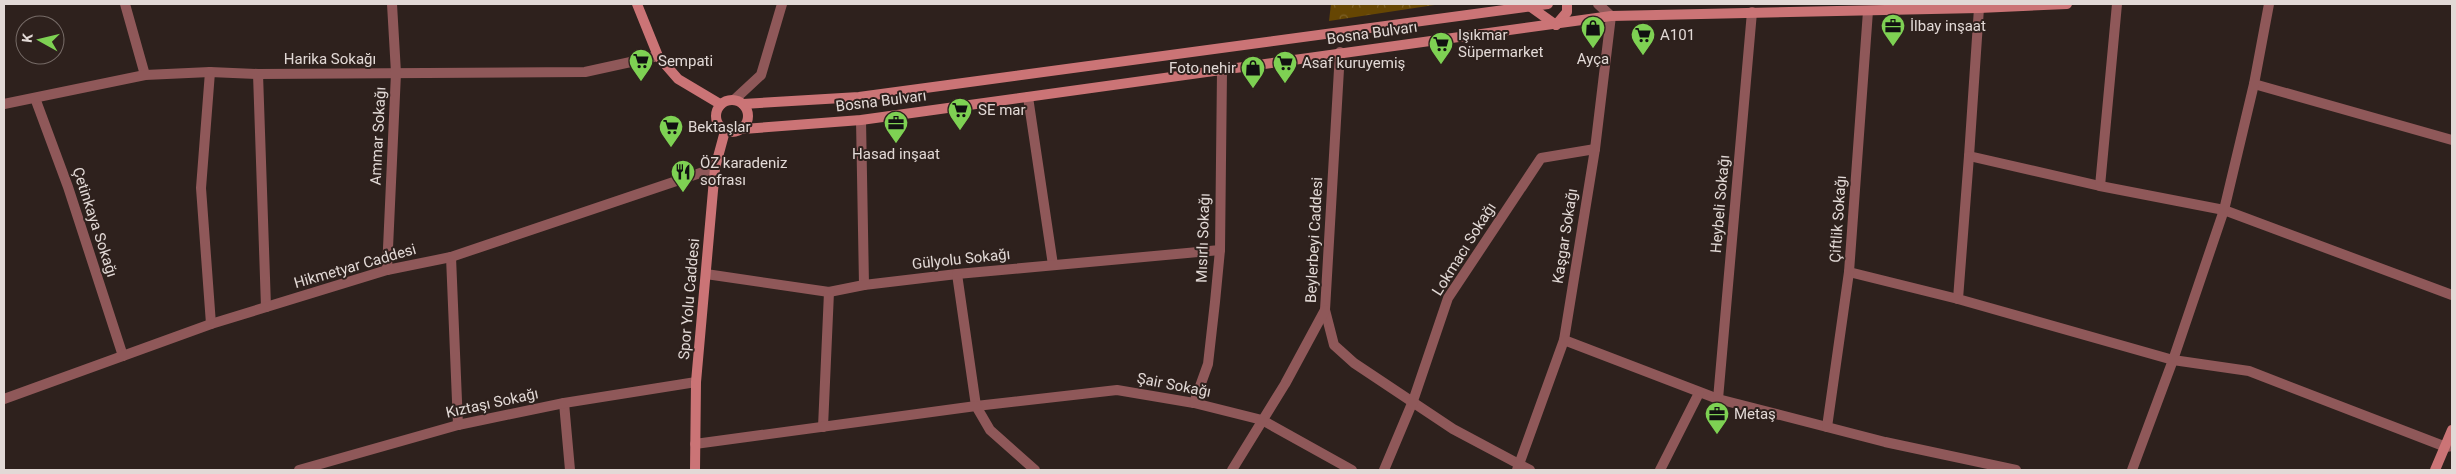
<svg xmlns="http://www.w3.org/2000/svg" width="2456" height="474" font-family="Roboto,sans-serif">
<defs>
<pattern id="park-crowns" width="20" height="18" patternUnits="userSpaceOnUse" patternTransform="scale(1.25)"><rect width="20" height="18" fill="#664603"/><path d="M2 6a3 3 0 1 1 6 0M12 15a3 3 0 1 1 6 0" fill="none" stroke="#7c6027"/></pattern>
</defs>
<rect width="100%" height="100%" fill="#2e211d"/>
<path fill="url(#park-crowns)" d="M 1331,4 L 1441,4 L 1329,21 Z"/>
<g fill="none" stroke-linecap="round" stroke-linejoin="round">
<g stroke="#8f5859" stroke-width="10">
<path d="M 125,4 L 145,75"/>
<path d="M 1979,8 L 1969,156 L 2100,186 L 2224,210 L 2452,295"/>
<path d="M 1340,52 L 1325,310 L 1334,345 L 1354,363 L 1453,429 L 1530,470"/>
<path d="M 210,72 L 201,188 L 211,324"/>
<path d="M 258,74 L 266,307"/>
<path d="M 2254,84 L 2452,140"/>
<path d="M 1028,97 L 1053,265"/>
<path d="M 35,98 L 68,187 L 123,356"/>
<path d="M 734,100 L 761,75 L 782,4"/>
<path d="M 4,104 L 145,75 L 210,72 L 258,74 L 585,72 L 658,56"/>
<path d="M 861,120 L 864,285"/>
<path d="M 1969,156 L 1958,299 L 2173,360 L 2249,371 L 2446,447 L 2452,446"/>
<path d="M 2100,186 L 2117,4"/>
<path d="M 451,257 L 458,425"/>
<path d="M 387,270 L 396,73 L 392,4"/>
<path d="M 1849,272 L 1958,299"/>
<path d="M 706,274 L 829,292 L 864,285 L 957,274 L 1220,250"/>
<path d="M 957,274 L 976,406 L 1117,390 L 1194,403 L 1262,420 L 1352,470"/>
<path d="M 1564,340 L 1718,399 L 1885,442 L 2016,470"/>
<path d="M 4,399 L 211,324 L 387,270 L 451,257 L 715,168"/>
<path d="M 1718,399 L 1752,12"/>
<path d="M 564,403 L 570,470"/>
<path d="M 1194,403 L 1208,364 L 1215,302 L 1220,250 L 1222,71"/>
<path d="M 823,427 L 829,292"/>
<path d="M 1827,427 L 1849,272 L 1868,11"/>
<path d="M 695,444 L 976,406 L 990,430 L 1035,470"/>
<path d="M 299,470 L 458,425 L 564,403 L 696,382"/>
<path d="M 1232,470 L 1285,384 L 1325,310"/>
<path d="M 1384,470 L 1413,401 L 1448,298 L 1541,158 L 1595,149"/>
<path d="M 1517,470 L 1564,340 L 1595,149 L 1611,16 L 1598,4"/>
<path d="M 1660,470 L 1699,393"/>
<path d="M 2132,470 L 2173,360 L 2224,210 L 2254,84 L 2269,4"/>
</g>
<g stroke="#cb7476" stroke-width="10">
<path d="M 637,4 L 658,56 L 678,79 L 720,104"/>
<path d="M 1528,5 L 1556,25"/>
<path d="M 1556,25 L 1567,12 L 1567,4"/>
<circle cx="732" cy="116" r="16"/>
<path d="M 743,104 L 859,97 L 1548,4"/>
<path d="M 743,129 L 861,120 L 1611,16 L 1979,8 L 2067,4"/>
<path d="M 695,470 L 696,382 L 715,168 L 725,131"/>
<path d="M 2435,470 L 2452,430"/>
</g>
</g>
<defs>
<symbol id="office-pin" viewBox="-11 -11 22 30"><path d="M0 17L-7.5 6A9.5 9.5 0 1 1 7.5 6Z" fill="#7ed153" stroke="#2e211d"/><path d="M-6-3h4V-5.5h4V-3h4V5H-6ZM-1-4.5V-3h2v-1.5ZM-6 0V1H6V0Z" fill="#111"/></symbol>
<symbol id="shop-pin" viewBox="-11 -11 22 30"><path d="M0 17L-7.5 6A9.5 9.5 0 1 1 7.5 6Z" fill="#7ed153" stroke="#2e211d"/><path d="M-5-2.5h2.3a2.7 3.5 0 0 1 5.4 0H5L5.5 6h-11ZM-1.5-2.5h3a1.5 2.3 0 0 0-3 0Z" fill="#111"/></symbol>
<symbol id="supermarket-pin" viewBox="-11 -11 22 30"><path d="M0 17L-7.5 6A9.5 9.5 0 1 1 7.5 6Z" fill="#7ed153" stroke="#2e211d"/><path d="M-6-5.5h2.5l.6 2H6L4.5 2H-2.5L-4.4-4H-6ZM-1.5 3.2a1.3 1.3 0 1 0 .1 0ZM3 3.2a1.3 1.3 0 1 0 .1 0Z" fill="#111"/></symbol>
<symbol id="restaurant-pin" viewBox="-11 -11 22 30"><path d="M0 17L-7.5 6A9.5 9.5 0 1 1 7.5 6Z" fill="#7ed153" stroke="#2e211d"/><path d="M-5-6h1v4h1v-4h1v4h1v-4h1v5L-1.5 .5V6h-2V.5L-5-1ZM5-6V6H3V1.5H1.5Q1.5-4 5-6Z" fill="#111"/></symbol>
</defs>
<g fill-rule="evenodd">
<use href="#office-pin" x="1879" y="12" width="28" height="38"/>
<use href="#shop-pin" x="1579" y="14" width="28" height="38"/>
<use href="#supermarket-pin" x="1629" y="21" width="28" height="38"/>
<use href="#supermarket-pin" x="1427" y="30" width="28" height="38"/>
<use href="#supermarket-pin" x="627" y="47" width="28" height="38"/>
<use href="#supermarket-pin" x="1271" y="49" width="28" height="38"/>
<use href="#shop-pin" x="1239" y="54" width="28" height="38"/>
<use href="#supermarket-pin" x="946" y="96" width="28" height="38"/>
<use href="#office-pin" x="882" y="109" width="28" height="38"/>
<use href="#supermarket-pin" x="657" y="113" width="28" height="38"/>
<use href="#restaurant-pin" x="669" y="158" width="28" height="38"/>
<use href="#office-pin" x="1703" y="400" width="28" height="38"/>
</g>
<g text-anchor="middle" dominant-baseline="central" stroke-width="4" stroke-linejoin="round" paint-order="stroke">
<g font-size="15" fill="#e2d9d6" stroke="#2e211d" text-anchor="start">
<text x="1910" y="26">İlbay inşaat</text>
<text x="1458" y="35">Işıkmar<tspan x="1458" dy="17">Süpermarket</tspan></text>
<text x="1660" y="35">A101</text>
<text x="1593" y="59" text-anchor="middle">Ayça</text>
<text x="658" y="61">Sempati</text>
<text x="1302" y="63">Asaf kuruyemiş</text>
<text x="1236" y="68" text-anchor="end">Foto nehir</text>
<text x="978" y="110">SE mar</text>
<text x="688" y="127">Bektaşlar</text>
<text x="896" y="154" text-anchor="middle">Hasad inşaat</text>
<text x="700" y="163">ÖZ karadeniz<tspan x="700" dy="17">sofrası</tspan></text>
<text x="1734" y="414">Metaş</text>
</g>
<g font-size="15" fill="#e2d9d6" stroke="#2e211d">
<text transform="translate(1372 33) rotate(-8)">Bosna Bulvarı</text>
<text x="330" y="59">Harika Sokağı</text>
<text transform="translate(881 101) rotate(-7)">Bosna Bulvarı</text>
<text transform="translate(378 136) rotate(-87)">Ammar Sokağı</text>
<text transform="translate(1720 204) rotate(-85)">Heybeli Sokağı</text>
<text transform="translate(1838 219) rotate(-86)">Çiftlik Sokağı</text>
<text transform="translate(95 222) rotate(72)">Çetinkaya Sokağı</text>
<text transform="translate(1565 236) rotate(-81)">Kaşgar Sokağı</text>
<text transform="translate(1203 238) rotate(-88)">Mısırlı Sokağı</text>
<text transform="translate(1314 240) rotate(-87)">Beylerbeyi Caddesi</text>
<text transform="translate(1464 249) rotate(-58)">Lokmacı Sokağı</text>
<text transform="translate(961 259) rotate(-6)">Gülyolu Sokağı</text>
<text transform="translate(355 266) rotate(-16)">Hikmetyar Caddesi</text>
<text transform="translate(689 299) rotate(-85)">Spor Yolu Caddesi</text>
<text transform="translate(1174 385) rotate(11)">Şair Sokağı</text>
<text transform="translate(492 403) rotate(-12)">Kıztaşı Sokağı</text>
</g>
</g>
<rect width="2456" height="474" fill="none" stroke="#e2d9d6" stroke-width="10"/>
<g transform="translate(40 40) rotate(278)"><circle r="24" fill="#2e211d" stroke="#766b67"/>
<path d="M0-4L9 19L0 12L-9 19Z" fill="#7ed153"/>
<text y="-8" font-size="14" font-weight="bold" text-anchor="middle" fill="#e2d9d6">K</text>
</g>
</svg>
